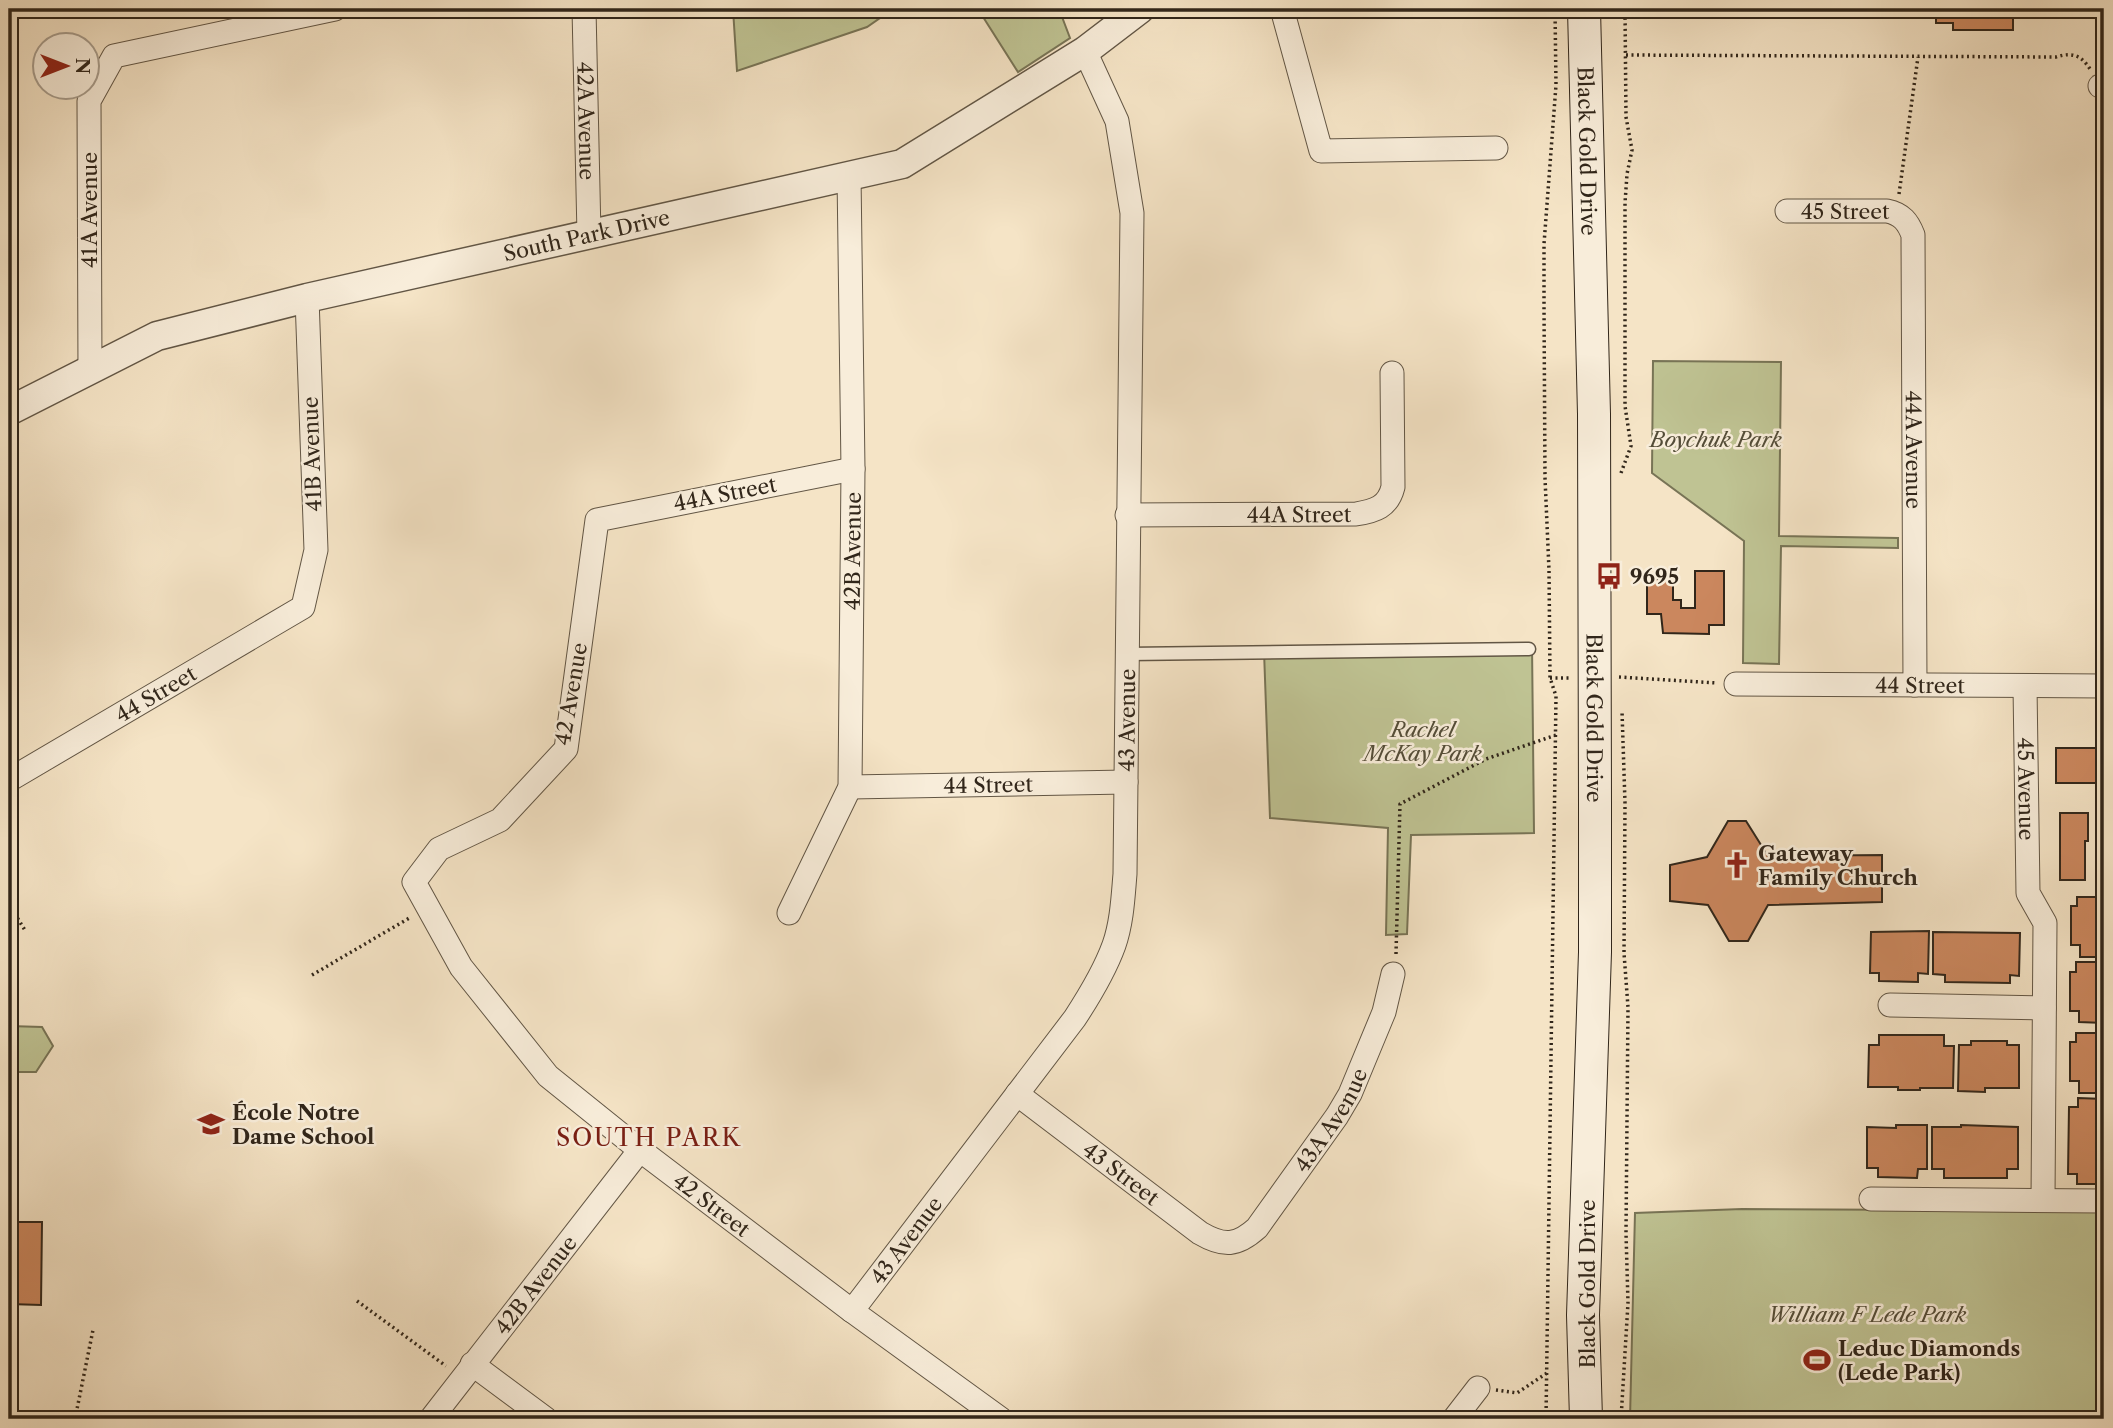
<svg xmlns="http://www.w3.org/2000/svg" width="2113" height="1428" font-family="'Libre Caslon Text',serif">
<rect width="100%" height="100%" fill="#f5e4c6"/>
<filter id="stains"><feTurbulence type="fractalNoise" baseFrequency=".00286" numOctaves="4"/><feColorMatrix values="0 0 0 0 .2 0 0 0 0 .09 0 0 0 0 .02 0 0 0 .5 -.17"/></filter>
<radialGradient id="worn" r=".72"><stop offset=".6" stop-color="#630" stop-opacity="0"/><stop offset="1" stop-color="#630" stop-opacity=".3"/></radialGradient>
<g fill="#bfc393" stroke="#787456" stroke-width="2">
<path d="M 733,9 L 893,9 L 867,27 L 737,71 Z"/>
<path d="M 978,9 L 1059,9 L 1070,38 L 1018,72 Z"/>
<path d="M 1653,361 L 1781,362 L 1779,536 L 1898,538 L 1898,548 L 1781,546 L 1779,664 L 1743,663 L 1744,541 L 1652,473 Z"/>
<path d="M 1532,645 L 1534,833 L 1411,835 L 1407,934 L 1386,935 L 1388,828 L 1270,818 L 1264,651 Z"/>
<path d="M 9,1026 L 42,1027 L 53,1046 L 36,1072 L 9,1072 Z"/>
<path d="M 1742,1209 L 2104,1211 L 2104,1419 L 1630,1419 L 1635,1213 Z"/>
</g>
<g fill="#cb875e" stroke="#31261a" stroke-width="2">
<path d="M 1699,9 L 1737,9 L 1737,16 L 1698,15 Z"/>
<path d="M 1936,9 L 2019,9 L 2019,16 L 2013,16 L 2013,30 L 1953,30 L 1953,23 L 1936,23 Z"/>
<path d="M 1695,571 L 1724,571 L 1724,625 L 1709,625 L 1709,634 L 1663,633 L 1661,614 L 1647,614 L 1647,579 L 1673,579 L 1673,600 L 1681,600 L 1681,608 L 1695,608 Z"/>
<rect x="2056" y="748" width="48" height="35"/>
<path d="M 2060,813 L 2088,813 L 2088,841 L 2085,841 L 2085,880 L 2060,880 Z"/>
<path d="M 1728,821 L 1746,821 L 1768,856 L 1882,855 L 1882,902 L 1768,905 L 1748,941 L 1729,941 L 1708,905 L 1670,901 L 1670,865 L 1707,857 Z"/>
<path d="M 2077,897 L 2104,897 L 2104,957 L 2080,957 L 2080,945 L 2071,945 L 2071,906 L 2077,906 Z"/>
<path d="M 1929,931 L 1928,974 L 1918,973 L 1918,982 L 1879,981 L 1879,973 L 1870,973 L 1871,932 Z"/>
<path d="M 1933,932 L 2020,933 L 2019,976 L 2010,975 L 2010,983 L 1945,982 L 1945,975 L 1933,974 Z"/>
<path d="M 2076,962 L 2104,962 L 2104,1023 L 2079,1022 L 2079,1011 L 2070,1011 L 2070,972 L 2076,972 Z"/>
<path d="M 2076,1033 L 2104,1033 L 2104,1093 L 2079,1093 L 2079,1081 L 2070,1081 L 2070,1042 L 2076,1042 Z"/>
<path d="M 1879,1035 L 1944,1035 L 1944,1046 L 1954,1046 L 1953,1088 L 1920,1088 L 1920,1090 L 1898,1090 L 1898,1087 L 1868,1087 L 1869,1045 L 1879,1045 Z"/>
<path d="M 1971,1041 L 2007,1041 L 2007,1045 L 2019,1045 L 2019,1088 L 1985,1088 L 1985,1092 L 1958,1091 L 1959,1045 L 1971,1045 Z"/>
<path d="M 2078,1098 L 2104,1099 L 2104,1184 L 2077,1184 L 2077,1174 L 2068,1174 L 2069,1107 L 2078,1107 Z"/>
<path d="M 1896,1125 L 1927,1125 L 1927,1169 L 1918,1169 L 1917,1178 L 1878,1177 L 1878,1168 L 1867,1168 L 1867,1127 L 1896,1128 Z"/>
<path d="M 1961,1125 L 2018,1127 L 2018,1169 L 2007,1169 L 2007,1178 L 1944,1178 L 1944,1169 L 1932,1169 L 1932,1127 L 1961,1127 Z"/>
<path d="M 9,1222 L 42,1222 L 41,1305 L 9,1304 Z"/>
</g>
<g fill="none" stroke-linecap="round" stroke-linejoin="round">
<defs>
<path id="service" d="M 1127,654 L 1529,649"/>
<g id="minor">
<path id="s1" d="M 584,9 L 589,235"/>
<path d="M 1282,9 L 1321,151 L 1496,148"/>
<path d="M 2100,86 L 2104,86"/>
<path id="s2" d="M 1787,211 L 1887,211 C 1902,214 1908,222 1913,235 L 1915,685"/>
<path d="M 90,371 L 89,101 L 114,56 L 335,9"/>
<path id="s3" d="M 853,469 L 597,520 L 566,749 L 500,820 L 439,849 L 414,882 L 461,967 L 548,1076 L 640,1150 L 852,1311 L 1001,1419"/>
<path id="s4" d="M 1127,515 L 1356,514 C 1375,511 1388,507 1393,487 L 1392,373"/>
<path id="s5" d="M 1736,684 L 2104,686"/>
<path id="s6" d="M 2025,686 L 2028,893 L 2045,923 L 2043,1200"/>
<path id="s7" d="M 9,780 L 303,607 L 316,550 L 307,298"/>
<path id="s8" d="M 850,787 L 1126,782"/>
<path id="s9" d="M 789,913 L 850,787 L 853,469 L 849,175"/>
<path d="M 1890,1005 L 2044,1008"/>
<path id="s10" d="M 1017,1094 L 1200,1233 C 1224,1247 1237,1246 1257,1228 L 1337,1116 L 1350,1094 L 1384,1012 L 1393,974"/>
<path d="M 1871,1199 L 2104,1201"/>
<path id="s11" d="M 852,1311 L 1075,1018 C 1090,995 1105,970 1114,945 C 1122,922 1123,897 1125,874 L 1132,213 L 1117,121 L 1085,51"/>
<path d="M 472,1364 L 546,1419"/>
<path id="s12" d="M 431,1419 L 640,1150"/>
<path d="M 1454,1419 L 1478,1388"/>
</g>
<g id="tertiary">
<path id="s13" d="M 9,411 L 157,336 L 307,298 L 902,164 L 1085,51 L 1140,9"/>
</g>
<g id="secondary">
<path id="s14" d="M 1584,9 L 1594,414 L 1595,802 L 1595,952 L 1583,1315 L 1586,1419"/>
</g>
</defs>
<use href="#service" stroke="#625645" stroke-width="15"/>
<use href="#minor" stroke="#625645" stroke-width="25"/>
<use href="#tertiary" stroke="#625645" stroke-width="31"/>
<use href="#secondary" stroke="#31261a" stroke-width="34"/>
<g stroke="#31261a" stroke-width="3.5" stroke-dasharray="2 3.5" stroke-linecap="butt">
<path d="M 1626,55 L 2056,57 C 2072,52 2081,55 2090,69"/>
<path d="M 1899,194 L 1918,57"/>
<path d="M 1621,473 L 1631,446 L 1625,406 L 1625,203 L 1627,174 L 1632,150 L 1626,117 L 1625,9"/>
<path d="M 1619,677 L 1717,683"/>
<path d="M 1550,678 L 1570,678"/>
<path d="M 9,904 L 26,932"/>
<path d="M 1396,954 L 1400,804 L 1486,759 L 1556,735"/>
<path d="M 312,975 L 411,917"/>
<path d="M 357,1301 L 446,1366"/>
<path d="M 1496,1390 L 1517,1393 L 1547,1373"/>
<path d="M 75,1419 L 93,1330"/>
<path d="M 1546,1419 L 1556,696 L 1550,678 L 1549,570 L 1545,478 L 1544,306 L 1544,244 L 1556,85 L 1555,9"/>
<path d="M 1621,1419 L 1628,1303 L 1626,1233 L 1628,1007 L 1624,953 L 1625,803 L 1622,711"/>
</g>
<use href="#service" stroke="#f8edda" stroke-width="12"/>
<use href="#minor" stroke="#f8edda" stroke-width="23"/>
<use href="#tertiary" stroke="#f8edda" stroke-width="28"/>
<use href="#secondary" stroke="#f8edda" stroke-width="32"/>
</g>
<defs>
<symbol id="bus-bare" viewBox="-9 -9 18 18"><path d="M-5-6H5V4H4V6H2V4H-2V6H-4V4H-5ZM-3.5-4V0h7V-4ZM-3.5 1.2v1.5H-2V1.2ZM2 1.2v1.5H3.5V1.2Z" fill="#8f2418" stroke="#f8edda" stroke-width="2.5" paint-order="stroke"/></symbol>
<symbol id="church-bare" viewBox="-9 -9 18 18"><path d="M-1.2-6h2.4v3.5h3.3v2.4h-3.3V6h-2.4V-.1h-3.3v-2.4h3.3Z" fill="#8f2418" stroke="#f8edda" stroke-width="2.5" paint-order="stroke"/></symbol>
<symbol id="school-bare" viewBox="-9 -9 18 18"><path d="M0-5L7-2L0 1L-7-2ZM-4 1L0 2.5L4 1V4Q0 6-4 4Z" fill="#8f2418" stroke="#f8edda" stroke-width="2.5" paint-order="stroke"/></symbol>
<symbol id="stadium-bare" viewBox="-9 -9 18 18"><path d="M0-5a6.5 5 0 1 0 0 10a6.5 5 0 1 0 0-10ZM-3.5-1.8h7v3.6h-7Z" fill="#8f2418" stroke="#f8edda" stroke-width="2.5" paint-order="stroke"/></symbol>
</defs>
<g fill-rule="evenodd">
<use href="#bus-bare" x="1590" y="557" width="38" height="38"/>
<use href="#church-bare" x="1718" y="846" width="38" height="38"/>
<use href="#school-bare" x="192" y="1105" width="38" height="38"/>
<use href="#stadium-bare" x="1798" y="1341" width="38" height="38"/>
</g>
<g text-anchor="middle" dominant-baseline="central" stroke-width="5" stroke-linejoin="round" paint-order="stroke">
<g font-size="21" fill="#31261a" stroke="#f8edda">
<text stroke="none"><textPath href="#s1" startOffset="112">42A Avenue</textPath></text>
<text stroke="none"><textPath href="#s14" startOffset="142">Black Gold Drive</textPath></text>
<text transform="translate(89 210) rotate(-90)">41A Avenue</text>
<text stroke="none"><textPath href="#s2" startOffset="58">45 Street</textPath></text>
<text stroke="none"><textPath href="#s13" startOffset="607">South Park Drive</textPath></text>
<text stroke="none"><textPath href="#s2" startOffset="352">44A Avenue</textPath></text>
<text transform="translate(312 454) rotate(-92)">41B Avenue</text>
<text transform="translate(725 494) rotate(-11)">44A Street</text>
<text stroke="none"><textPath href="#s4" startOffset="172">44A Street</textPath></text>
<text stroke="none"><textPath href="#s9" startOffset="376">42B Avenue</textPath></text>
<text stroke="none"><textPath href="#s5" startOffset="184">44 Street</textPath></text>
<text stroke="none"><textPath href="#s7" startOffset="170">44 Street</textPath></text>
<text transform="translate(571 694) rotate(-80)">42 Avenue</text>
<text stroke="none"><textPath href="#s14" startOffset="709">Black Gold Drive</textPath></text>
<text stroke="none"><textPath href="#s11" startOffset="677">43 Avenue</textPath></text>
<text stroke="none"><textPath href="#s8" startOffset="138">44 Street</textPath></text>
<text stroke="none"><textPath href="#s6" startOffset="103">45 Avenue</textPath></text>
<text stroke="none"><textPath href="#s10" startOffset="424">43A Avenue</textPath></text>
<text stroke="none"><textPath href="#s10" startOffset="131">43 Street</textPath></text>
<text stroke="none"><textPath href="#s3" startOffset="1143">42 Street</textPath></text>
<text stroke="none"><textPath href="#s11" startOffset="89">43 Avenue</textPath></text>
<text stroke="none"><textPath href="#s12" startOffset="170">42B Avenue</textPath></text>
<text transform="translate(1587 1284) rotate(-90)">Black Gold Drive</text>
</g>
<g font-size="21" font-style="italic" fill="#544d38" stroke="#f8edda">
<text x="1716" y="439">Boychuk Park</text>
<text x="1423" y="729">Rachel<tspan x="1423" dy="24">McKay Park</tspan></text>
<text x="1867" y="1314">William F Lede Park</text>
</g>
<g font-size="21" font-weight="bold" fill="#31261a" stroke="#f8edda" text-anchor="start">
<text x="1630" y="576">9695</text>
<text x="1758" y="853">Gateway<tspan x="1758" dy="24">Family Church</tspan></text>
<text x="232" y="1112">École Notre<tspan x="232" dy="24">Dame School</tspan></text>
<text x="1838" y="1348">Leduc Diamonds<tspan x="1838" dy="24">(Lede Park)</tspan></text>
</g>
<g font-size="24" letter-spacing="2" fill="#7a1f14" stroke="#f8edda">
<text x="649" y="1137">SOUTH PARK</text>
</g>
</g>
<rect width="2113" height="1428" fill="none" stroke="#f5e4c6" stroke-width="35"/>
<rect x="10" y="10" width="2092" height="1407" fill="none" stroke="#31261a" stroke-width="3.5"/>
<rect x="18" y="18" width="2078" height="1393" fill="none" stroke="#31261a" stroke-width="2"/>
<g transform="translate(66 66) rotate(90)"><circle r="33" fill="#f8edda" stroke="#a89d8d" stroke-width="2"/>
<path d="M0-5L12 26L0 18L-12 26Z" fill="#8f2418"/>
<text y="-10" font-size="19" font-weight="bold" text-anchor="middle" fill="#31261a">N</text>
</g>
<rect width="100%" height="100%" filter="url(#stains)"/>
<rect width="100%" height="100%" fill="url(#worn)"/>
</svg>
